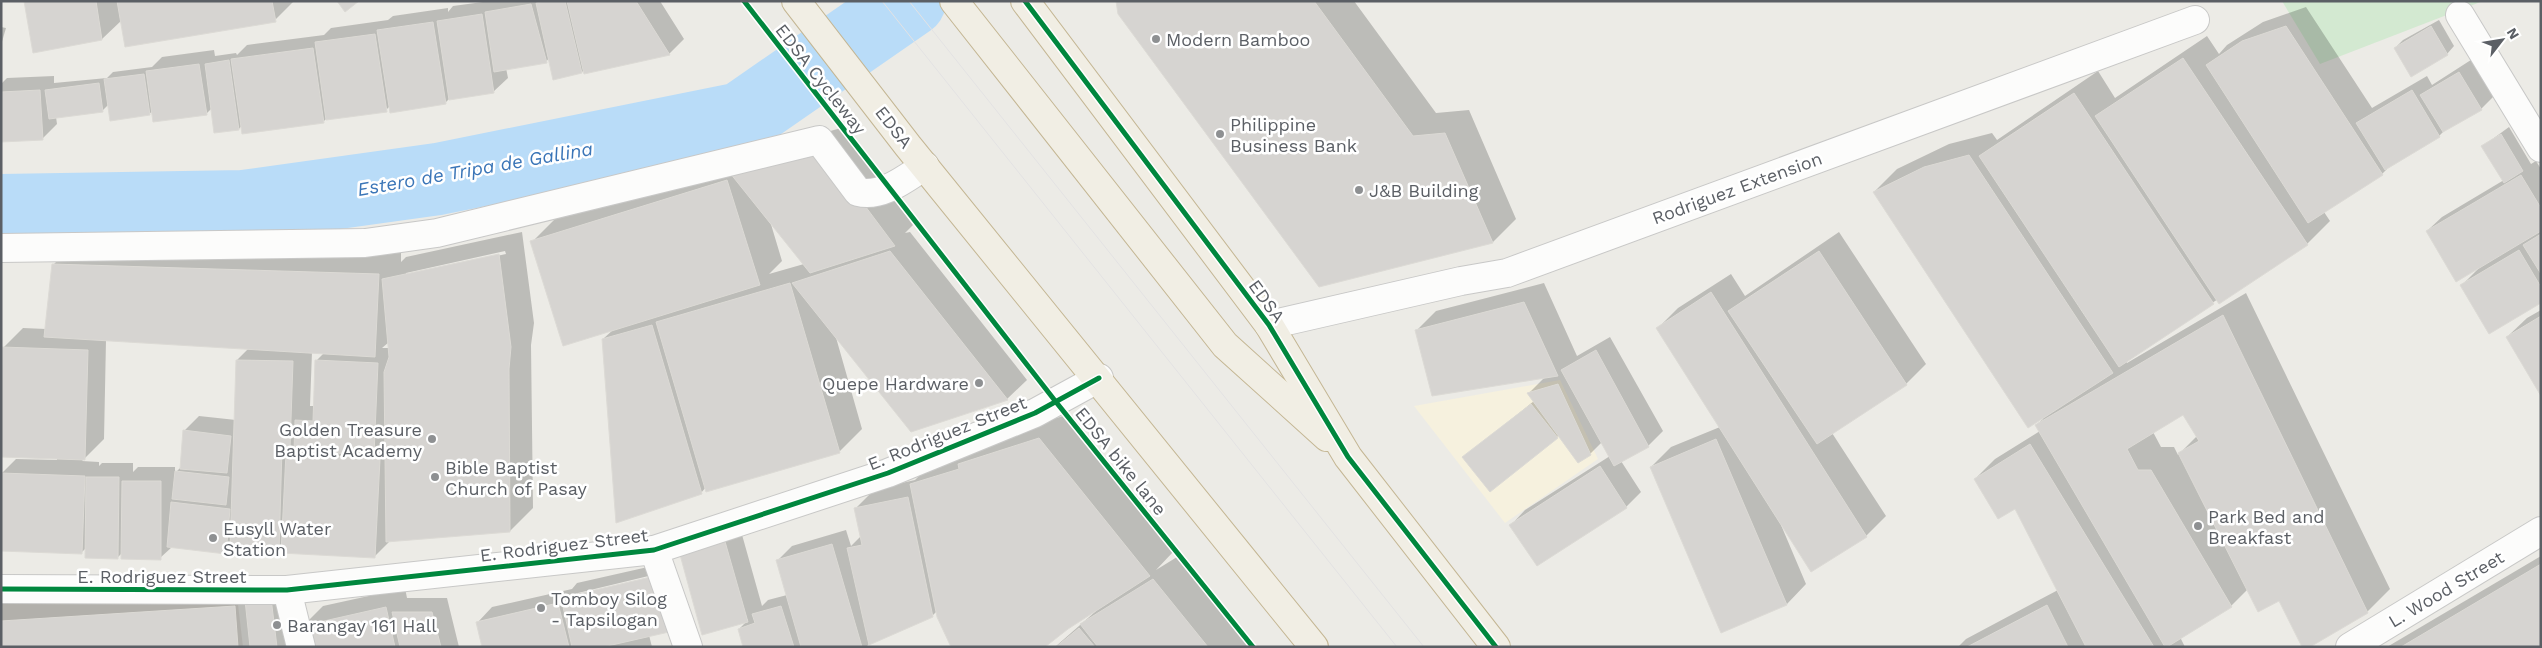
<svg xmlns="http://www.w3.org/2000/svg" width="2542" height="648" font-family="'Work Sans',sans-serif">
<rect width="100%" height="100%" fill="#ecebe6"/>
<path fill="#f6f1de" d="M 1560,380 L 1598,459 L 1505,523 L 1414,406 Z"/>
<path fill="#dfddd6" d="M 237,596 L 243,647 L 1,647 L 1,602 Z"/>
<path fill="#d3e9d1" d="M 2282,1 L 2483,1 L 2320,64 Z"/>
<g fill="#0003" fill-rule="evenodd">
<path d="M 25,1 L 294,1 L 275,20 L 122,20 L 102,39 Z"/>
<path d="M 490,1 L 660,1 L 684,39 L 669,54 L 585,73 L 585,69 L 582,72 L 549,58 L 546,62 L 506,68 L 508,78 L 493,92 L 450,98 L 445,103 L 390,106 L 386,110 L 326,119 L 324,121 L 242,125 L 239,129 L 212,108 L 206,114 L 153,111 L 149,114 L 109,104 L 103,110 L 56,117 L 57,124 L 42,139 L 1,140 L 1,84 L 7,78 L 54,76 L 54,83 L 107,78 L 113,72 L 152,67 L 162,57 L 214,50 L 215,56 L 236,53 L 237,55 L 247,45 L 324,35 L 331,28 L 388,20 L 393,16 L 448,8 L 448,12 L 453,6 Z"/>
<path d="M 1117,1 L 1354,1 L 1436,113 L 1469,110 L 1516,219 L 1493,242 Z"/>
<path d="M 2306,7 L 2372,108 L 2427,76 L 2432,85 L 2474,58 L 2496,94 L 2481,109 L 2446,129 L 2439,136 L 2391,165 L 2382,174 L 2324,212 L 2330,221 L 2307,244 L 2218,299 L 2126,361 L 2127,363 L 2246,293 L 2390,589 L 2367,612 L 2279,600 L 2248,589 L 2231,606 L 2180,637 L 2185,647 L 1958,647 L 1966,639 L 2058,590 L 2015,507 L 1975,479 L 1995,459 L 2040,431 L 2036,425 L 2043,419 L 1874,192 L 1897,169 L 1949,144 L 1992,133 L 1997,140 L 2098,71 L 2115,98 L 2207,36 L 2219,54 L 2227,45 L 2263,22 ZM 2184,414 L 2197,436 L 2178,455 L 2174,447 L 2161,447 L 2153,432 Z"/>
<path d="M 2439,20 L 2454,46 L 2447,54 L 2395,48 L 2403,40 Z"/>
<path d="M 1,27 L 6,28 L 1,45 Z"/>
<path d="M 2509,127 L 2531,164 L 2536,161 L 2541,169 L 2541,302 L 2462,285 L 2479,268 L 2427,231 L 2442,217 L 2504,180 L 2483,146 Z"/>
<path d="M 841,128 L 913,225 L 905,233 L 910,232 L 1027,380 L 1007,399 L 835,334 L 862,429 L 839,452 L 706,487 L 701,493 L 603,339 L 614,329 L 532,242 L 555,219 L 745,160 L 752,153 ZM 770,221 L 804,264 L 769,274 L 782,261 Z"/>
<path d="M 522,232 L 534,323 L 531,345 L 533,508 L 510,531 L 391,540 L 374,557 L 282,547 L 278,551 L 232,546 L 226,552 L 172,547 L 160,558 L 123,552 L 118,557 L 86,548 L 82,552 L 1,474 L 16,459 L 57,460 L 57,458 L 1,456 L 3,348 L 23,328 L 46,329 L 53,265 L 76,242 L 401,252 L 401,262 L 406,257 ZM 505,251 L 506,254 L 406,275 L 406,273 ZM 106,340 L 249,348 L 237,360 L 236,420 L 199,416 L 184,431 L 181,467 L 175,473 L 175,467 L 138,467 L 133,472 L 133,463 L 102,463 L 99,466 L 99,462 L 82,461 L 104,439 ZM 389,342 L 389,348 L 382,348 ZM 312,352 L 324,353 L 316,361 L 315,406 L 310,406 Z"/>
<path d="M 1839,232 L 1926,364 L 1906,384 L 1832,433 L 1886,516 L 1866,536 L 1781,525 L 1806,584 L 1787,604 L 1722,632 L 1651,467 L 1671,447 L 1720,427 L 1658,328 L 1678,308 L 1731,274 L 1745,296 Z"/>
<path d="M 1544,283 L 1577,356 L 1610,337 L 1663,431 L 1648,446 L 1621,461 L 1641,492 L 1626,507 L 1537,565 L 1511,525 L 1525,510 L 1610,456 L 1602,442 L 1590,454 L 1559,435 L 1557,437 L 1464,457 L 1534,401 L 1529,393 L 1545,377 L 1416,331 L 1436,311 Z"/>
<path d="M 2541,310 L 2541,394 L 2507,337 L 2527,318 Z"/>
<path d="M 1063,416 L 1173,552 L 1156,570 L 1177,557 L 1250,647 L 1055,647 L 1096,611 L 937,611 L 932,616 L 870,643 L 866,647 L 744,647 L 739,629 L 748,620 L 680,552 L 739,524 L 762,606 L 768,600 L 787,595 L 777,561 L 792,546 L 846,530 L 851,546 L 861,536 L 855,509 L 875,489 L 915,480 L 934,461 L 983,441 Z"/>
<path d="M 2541,556 L 2541,647 L 2387,647 Z"/>
<path d="M 670,562 L 649,635 L 652,647 L 477,647 L 483,645 L 478,622 L 492,607 L 572,589 L 577,583 ZM 661,573 L 662,576 L 578,595 L 578,593 Z"/>
<path d="M 294,575 L 302,647 L 1,647 L 1,603 L 254,587 L 269,578 Z"/>
<path d="M 405,588 L 407,598 L 447,598 L 459,647 L 308,647 L 303,626 L 323,606 Z"/>
</g>
<g fill="none" stroke-linecap="round" stroke-linejoin="round">
<path stroke="#b9dcf8" stroke-width="72" d="M 1,210 L 244,206 L 438,179 L 741,118 L 910,1"/>
</g>
<g fill="#d6d4d1" stroke="#dcdad5">
<path d="M 24,1 L 96,1 L 102,40 L 33,53 Z"/>
<path d="M 117,1 L 272,1 L 276,22 L 125,47 Z"/>
<path d="M 337,1 L 359,1 L 345,12 Z"/>
<path d="M 545,1 L 565,1 L 582,73 L 553,80 L 536,3 Z"/>
<path d="M 567,1 L 636,1 L 670,55 L 584,74 Z"/>
<path d="M 1116,1 L 1314,1 L 1413,136 L 1445,133 L 1493,243 L 1319,287 L 1118,14 Z"/>
<path d="M 531,4 L 547,63 L 494,72 L 485,12 Z"/>
<path d="M 482,14 L 494,93 L 449,100 L 437,21 Z"/>
<path d="M 433,22 L 446,104 L 390,113 L 377,30 Z"/>
<path d="M 2286,26 L 2383,175 L 2308,223 L 2206,65 L 2242,41 Z"/>
<path d="M 2431,26 L 2448,55 L 2411,77 L 2394,48 Z"/>
<path d="M 375,34 L 387,112 L 326,120 L 315,42 Z"/>
<path d="M 313,48 L 324,123 L 242,134 L 231,59 Z"/>
<path d="M 2183,58 L 2308,245 L 2219,304 L 2095,116 Z"/>
<path d="M 229,60 L 239,130 L 214,133 L 205,64 Z"/>
<path d="M 199,64 L 207,115 L 153,122 L 146,71 Z"/>
<path d="M 2459,72 L 2482,110 L 2443,132 L 2420,95 Z"/>
<path d="M 144,74 L 150,115 L 110,121 L 104,79 Z"/>
<path d="M 99,83 L 103,112 L 49,119 L 45,90 Z"/>
<path d="M 40,90 L 43,140 L 1,142 L 1,92 Z"/>
<path d="M 2412,90 L 2440,137 L 2385,170 L 2356,123 Z"/>
<path d="M 2074,93 L 2214,304 L 2119,367 L 1979,156 Z"/>
<path d="M 2501,134 L 2523,171 L 2504,183 L 2481,146 Z"/>
<path d="M 821,147 L 895,246 L 810,273 L 730,173 Z"/>
<path d="M 1969,155 L 2113,373 L 2028,428 L 1873,192 L 1924,167 Z"/>
<path d="M 2521,175 L 2541,208 L 2541,231 L 2456,282 L 2426,231 Z"/>
<path d="M 727,180 L 760,285 L 563,346 L 530,241 Z"/>
<path d="M 2541,234 L 2541,274 L 2523,245 Z"/>
<path d="M 2519,250 L 2541,287 L 2541,303 L 2489,334 L 2460,285 Z"/>
<path d="M 890,251 L 1008,400 L 911,432 L 792,283 Z"/>
<path d="M 1819,251 L 1907,385 L 1817,444 L 1728,311 Z"/>
<path d="M 499,254 L 511,347 L 509,369 L 510,532 L 386,542 L 384,372 L 389,357 L 382,279 Z"/>
<path d="M 52,264 L 379,274 L 375,357 L 44,337 Z"/>
<path d="M 790,283 L 840,453 L 706,492 L 656,322 Z"/>
<path d="M 1711,292 L 1867,537 L 1811,572 L 1656,328 Z"/>
<path d="M 1524,302 L 1558,376 L 1432,396 L 1415,330 Z"/>
<path d="M 2223,315 L 2368,613 L 2310,647 L 2302,647 L 2279,601 L 2258,612 L 2178,453 L 2199,441 L 2183,415 L 2127,449 L 2138,470 L 2151,470 L 2232,607 L 2167,647 L 2165,647 L 2035,425 Z"/>
<path d="M 2541,316 L 2541,396 L 2506,337 Z"/>
<path d="M 652,325 L 702,494 L 616,523 L 602,339 Z"/>
<path d="M 2,347 L 88,350 L 85,460 L 1,457 Z"/>
<path d="M 1596,350 L 1649,447 L 1614,466 L 1561,370 Z"/>
<path d="M 236,360 L 293,361 L 290,449 L 282,448 L 279,552 L 230,550 Z"/>
<path d="M 315,360 L 378,363 L 374,455 L 294,451 L 295,420 L 313,421 Z"/>
<path d="M 1558,384 L 1591,455 L 1578,463 L 1527,393 Z"/>
<path d="M 1531,404 L 1558,438 L 1490,492 L 1462,457 Z"/>
<path d="M 183,430 L 231,436 L 227,473 L 180,469 Z"/>
<path d="M 1039,438 L 1150,576 L 1068,629 L 1045,647 L 951,647 L 937,617 L 910,484 L 959,469 L 958,464 Z"/>
<path d="M 1716,439 L 1787,605 L 1721,633 L 1650,467 Z"/>
<path d="M 2030,444 L 2154,647 L 2086,647 L 2015,509 L 1998,519 L 1974,479 Z"/>
<path d="M 286,453 L 380,459 L 375,558 L 281,553 Z"/>
<path d="M 1600,466 L 1627,508 L 1537,566 L 1509,525 Z"/>
<path d="M 175,471 L 229,477 L 226,505 L 172,499 Z"/>
<path d="M 1,473 L 85,476 L 82,554 L 1,551 Z"/>
<path d="M 86,477 L 119,477 L 118,559 L 85,558 Z"/>
<path d="M 122,481 L 161,481 L 161,560 L 121,559 Z"/>
<path d="M 908,497 L 933,617 L 869,645 L 847,548 L 862,545 L 854,508 Z"/>
<path d="M 171,502 L 230,509 L 226,554 L 167,547 Z"/>
<path d="M 724,538 L 748,622 L 702,635 L 679,551 Z"/>
<path d="M 832,544 L 862,647 L 801,647 L 776,560 Z"/>
<path d="M 2541,564 L 2541,647 L 2401,647 Z"/>
<path d="M 655,576 L 669,632 L 603,647 L 572,647 L 561,598 Z"/>
<path d="M 1153,579 L 1208,647 L 1098,647 L 1080,624 Z"/>
<path d="M 271,598 L 277,647 L 250,647 L 245,600 Z"/>
<path d="M 558,603 L 569,647 L 482,647 L 476,622 Z"/>
<path d="M 2047,605 L 2068,647 L 1967,647 Z"/>
<path d="M 235,606 L 238,647 L 1,647 L 1,621 Z"/>
<path d="M 781,606 L 794,647 L 743,647 L 738,629 L 755,623 L 752,614 Z"/>
<path d="M 386,607 L 395,647 L 307,647 L 302,626 Z"/>
<path d="M 392,612 L 432,612 L 441,647 L 400,647 Z"/>
<path d="M 1079,628 L 1095,647 L 1056,647 Z"/>
</g>
<g fill="none" stroke-linecap="round" stroke-linejoin="round">
<defs>
<g id="minor">
<path d="M 2460,15 L 2541,148"/>
<path d="M 1,248 L 365,243 L 437,233 L 819,140 L 858,192 C 882,198 906,178 925,166"/>
<path d="M 1269,325 L 1461,281 L 1507,273 L 2195,20"/>
<path d="M 654,550 L 688,647"/>
<path d="M 1,589 L 287,590 L 654,550 L 888,473 L 1035,413 L 1099,378"/>
<path d="M 287,590 L 301,647"/>
<path d="M 2350,647 L 2541,531"/>
</g>
<g id="trunk">
<path d="M 796,1 L 908,146 L 1314,647"/>
<path d="M 954,1 L 1225,345 L 1327,437"/>
<path d="M 1025,1 L 1269,325 L 1348,457 L 1496,647"/>
</g>
</defs>
<use href="#minor" stroke="#c8c8c7" stroke-width="30"/>
<use href="#trunk" stroke="#c4b693" stroke-width="30"/>
<use href="#minor" stroke="#fcfcfb" stroke-width="28"/>
<use href="#trunk" stroke="#f1eee4" stroke-width="28"/>
<g stroke="#e3e2e3" stroke-width="1">
<path d="M 882,1 L 1397,647"/>
<path d="M 909,1 L 1424,647"/>
</g>
<defs>
<g id="cycleway">
<path d="M 744,1 L 1056,402 L 1253,647"/>
<path d="M 1025,1 L 1269,325 L 1348,457 L 1496,647"/>
<path d="M 1,589 L 287,590 L 654,550 L 888,473 L 1035,413 L 1099,378"/>
</g>
</defs>
<use href="#cycleway" stroke="#fff" stroke-width="8"/>
<use href="#cycleway" stroke="#00873e" stroke-width="5"/>
</g>
<g fill="#8e9092" stroke="#fff" stroke-width="2">
<circle cx="1156" cy="39" r="5"/>
<circle cx="1220" cy="134" r="5"/>
<circle cx="1359" cy="190" r="5"/>
<circle cx="979" cy="383" r="5"/>
<circle cx="432" cy="439" r="5"/>
<circle cx="435" cy="477" r="5"/>
<circle cx="2198" cy="526" r="5"/>
<circle cx="213" cy="538" r="5"/>
<circle cx="541" cy="608" r="5"/>
<circle cx="277" cy="625" r="5"/>
</g>
<g text-anchor="middle" dominant-baseline="central" stroke-width="5" stroke-linejoin="round" paint-order="stroke">
<g font-size="18" fill="#5b5f65" stroke="#fff" text-anchor="start">
<text x="1166" y="39">Modern Bamboo</text>
<text x="1230" y="124">Philippine<tspan x="1230" dy="21">Business Bank</tspan></text>
<text x="1369" y="190">J&amp;B Building</text>
<text x="969" y="383" text-anchor="end">Quepe Hardware</text>
<text x="422" y="429" text-anchor="end">Golden Treasure<tspan x="422" dy="21">Baptist Academy</tspan></text>
<text x="445" y="467">Bible Baptist<tspan x="445" dy="21">Church of Pasay</tspan></text>
<text x="2208" y="516">Park Bed and<tspan x="2208" dy="21">Breakfast</tspan></text>
<text x="223" y="528">Eusyll Water<tspan x="223" dy="21">Station</tspan></text>
<text x="551" y="598">Tomboy Silog<tspan x="551" dy="21">- Tapsilogan</tspan></text>
<text x="287" y="625">Barangay 161 Hall</text>
</g>
<g font-size="18" fill="#5b5f65" stroke="#fff">
<text transform="translate(821 79) rotate(52)">EDSA Cycleway</text>
<text transform="translate(894 127) rotate(52)">EDSA</text>
<text transform="translate(1737 188) rotate(-20)">Rodriguez Extension</text>
<text transform="translate(1267 301) rotate(54)">EDSA</text>
<text transform="translate(947 433) rotate(-22)">E. Rodriguez Street</text>
<text transform="translate(1121 461) rotate(51)">EDSA bike lane</text>
<text transform="translate(564 545) rotate(-7)">E. Rodriguez Street</text>
<text x="162" y="576">E. Rodriguez Street</text>
<text transform="translate(2446 589) rotate(-31)">L. Wood Street</text>
</g>
<g font-size="19" font-style="italic" fill="#3a75b7" stroke="#fff">
<text transform="translate(475 169) rotate(-10)">Estero de Tripa de Gallina</text>
</g>
</g>
<rect width="2542" height="648" fill="none" stroke="#5b5f65" stroke-width="5"/>
<g transform="translate(2502 40) rotate(59)" stroke="#ffffff" stroke-width="4" paint-order="stroke">
<path d="M0-4L9 19L0 12L-9 19Z" fill="#5b5f65"/>
<text y="-8" font-size="14" font-weight="bold" text-anchor="middle" fill="#5b5f65">N</text>
</g>
</svg>
